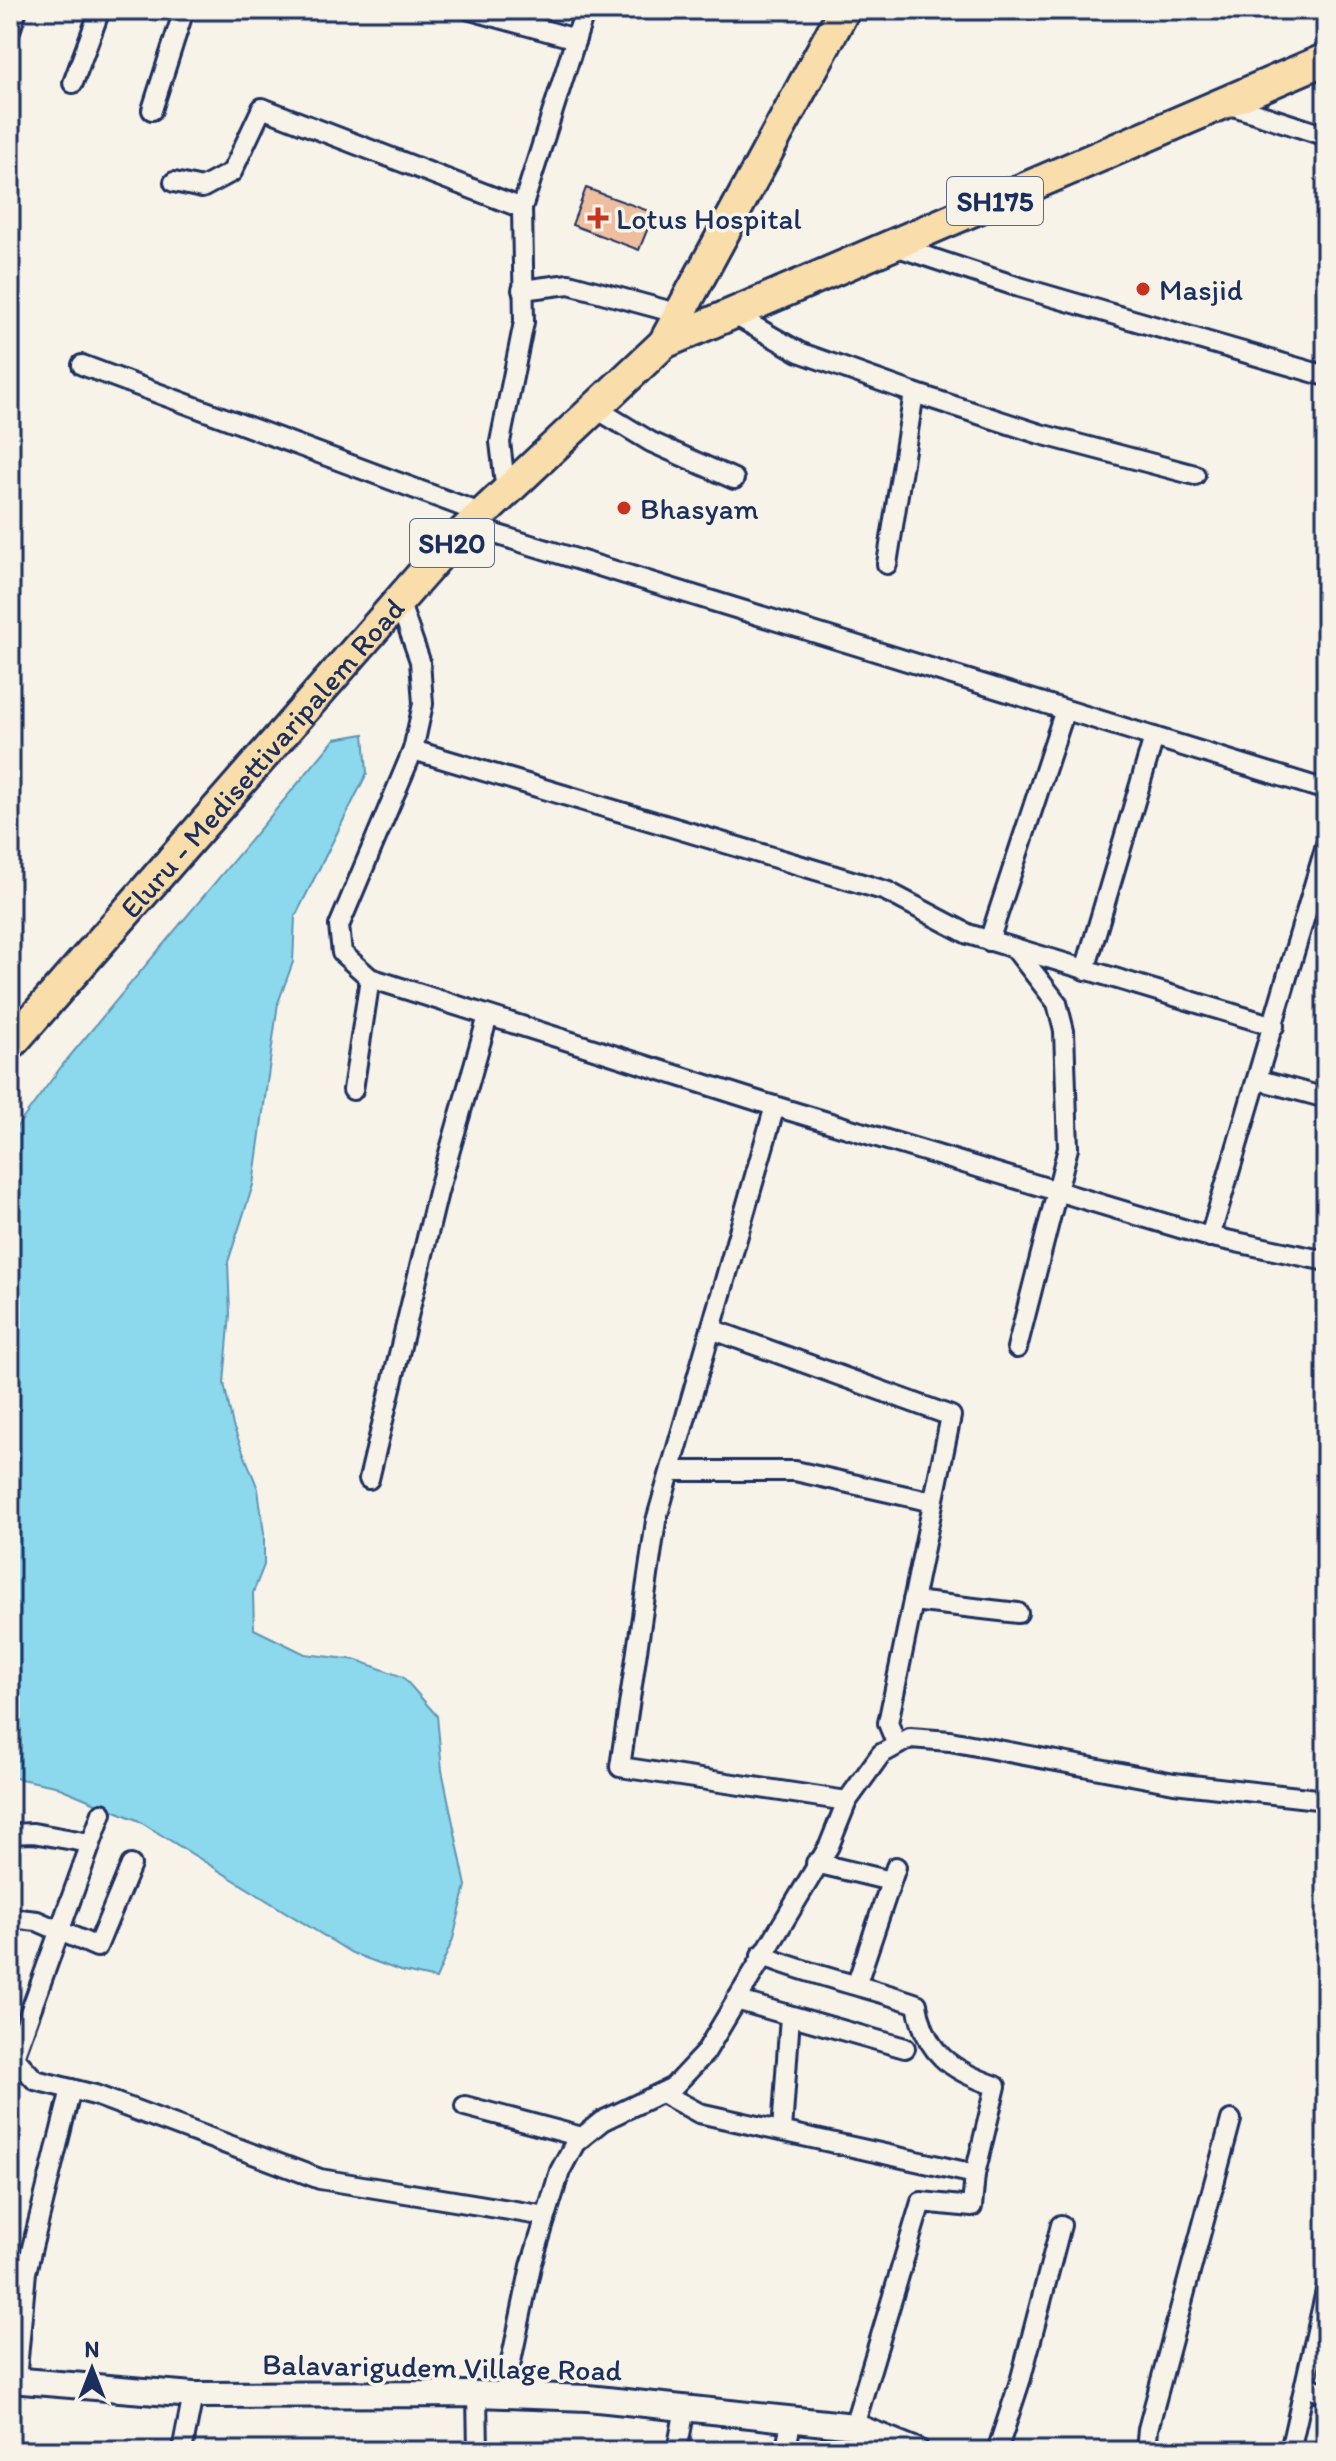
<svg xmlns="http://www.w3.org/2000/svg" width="1336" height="2461" font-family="Itim,sans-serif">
<rect width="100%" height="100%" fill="#f7f3e8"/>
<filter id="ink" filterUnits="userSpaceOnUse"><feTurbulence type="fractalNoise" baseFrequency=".0125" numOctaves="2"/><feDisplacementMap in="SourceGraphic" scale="16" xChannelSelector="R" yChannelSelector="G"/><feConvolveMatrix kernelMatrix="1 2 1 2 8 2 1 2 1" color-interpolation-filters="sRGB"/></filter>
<g filter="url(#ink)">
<path fill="#8cd8ec" stroke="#5f94b3" stroke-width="2" d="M 364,734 L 367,773 L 295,917 L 293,962 L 278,1003 L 253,1185 L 228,1262 L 230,1314 L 224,1383 L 233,1426 L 258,1489 L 264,1533 L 264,1565 L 253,1593 L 254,1629 L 305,1654 L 357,1660 L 403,1677 L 437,1716 L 442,1770 L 466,1886 L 453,1939 L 436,1979 L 400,1971 L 352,1953 L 137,1820 L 55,1786 L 10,1777 L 10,1136 L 64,1063 L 335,739 Z"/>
<path fill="#eebe9f" stroke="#1b2f5e" stroke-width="2" d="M 586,188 L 654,213 L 639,250 L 572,225 Z"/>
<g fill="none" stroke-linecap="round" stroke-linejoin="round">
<defs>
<g id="minor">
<path d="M 470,10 L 576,39"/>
<path d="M 10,31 L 17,10"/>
<path d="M 73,83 L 100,10"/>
<path d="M 1224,103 L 1326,136"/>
<path d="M 152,110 L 184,10"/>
<path d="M 174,182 L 202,188 L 232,172 L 262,108 L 522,208"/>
<path d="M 892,245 L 1019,287 L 1326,376"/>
<path d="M 522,290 L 569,284 L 680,314"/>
<path d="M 733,314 L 799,352 L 914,393 L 1040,434 L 1195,475"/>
<path d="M 82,365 L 483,514"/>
<path d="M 595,408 L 651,442 L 734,479"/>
<path d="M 506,492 L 500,442 L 524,322 L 522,208 L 585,10"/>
<path d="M 469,526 L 1326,790"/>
<path d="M 887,564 L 914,393"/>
<path d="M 399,601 L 420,661 L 423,704 L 413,750 L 339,926 L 342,953 L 370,978 L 761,1102 L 1203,1235 L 1326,1261"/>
<path d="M 413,750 L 886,891 L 968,934 L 1274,1026"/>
<path d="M 989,941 L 1065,710"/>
<path d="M 1016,950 L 1057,1003 L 1064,1031 L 1068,1148 L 1017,1348"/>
<path d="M 1085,970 L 1154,737"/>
<path d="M 1259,1080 L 1326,1098"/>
<path d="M 353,1090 L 370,978"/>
<path d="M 775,1106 L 656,1521 L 620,1767 L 847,1801"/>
<path d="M 1210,1237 L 1326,845"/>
<path d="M 711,1329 L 951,1416 L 888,1723 L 897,1745"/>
<path d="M 671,1471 L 795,1471 L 933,1502"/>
<path d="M 369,1479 L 438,1192 L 488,1016"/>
<path d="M 913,1601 L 1018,1613"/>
<path d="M 102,1813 L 14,2057 L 35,2080 L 95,2095 L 320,2179 L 546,2216"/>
<path d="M 10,1834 L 33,1833 L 90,1843"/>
<path d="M 816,1863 L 891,1881"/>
<path d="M 10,1918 L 37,1921 L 97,1947 L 131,1865"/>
<path d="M 761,1955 C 812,1976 865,1986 917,2004 C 925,2053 950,2070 996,2086 L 975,2174 L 972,2207 L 921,2202 L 854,2426"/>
<path d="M 857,1983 L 896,1867"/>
<path d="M 736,2000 L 905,2048"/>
<path d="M 662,2093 L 699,2113 L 975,2174"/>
<path d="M 465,2106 L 582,2137"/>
<path d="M 782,2131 L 790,2016"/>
<path d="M 16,2380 L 26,2272 L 71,2089"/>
<path d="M 1305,2384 L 1326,2395"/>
<path d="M 477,2394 L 478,2451"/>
<path d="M 504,2395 L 531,2266 L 560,2171 L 575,2143 L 602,2121 L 673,2087 L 705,2053 L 829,1846 L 847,1801 L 881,1754 L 910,1738 L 950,1741 L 1174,1783 L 1326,1800"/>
<path d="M 182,2451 L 193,2395"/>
<path d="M 677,2451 L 685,2408"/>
<path d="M 785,2451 L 792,2419"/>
<path d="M 997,2451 L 1021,2378 L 1061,2225"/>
<path d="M 1146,2451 L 1148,2429 L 1231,2120"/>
<path d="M 1290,2451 L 1326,2291"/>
</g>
<path id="tertiary" d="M 10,2380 L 193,2395 L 477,2394 L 588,2398 L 854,2426 L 916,2451"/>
<g id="primary">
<path d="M 664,343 L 1326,59"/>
<path id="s1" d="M 10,1045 L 440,554 L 664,343 L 844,10"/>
</g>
</defs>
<use href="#minor" stroke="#1b2f5e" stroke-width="24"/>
<use href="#tertiary" stroke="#1b2f5e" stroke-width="30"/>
<use href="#primary" stroke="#1b2f5e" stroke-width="36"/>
<use href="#minor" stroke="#f7f3e8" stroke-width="18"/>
<use href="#tertiary" stroke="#f7f3e8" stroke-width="24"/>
<use href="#primary" stroke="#f9deab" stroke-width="30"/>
</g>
</g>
<g fill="#c8321e" stroke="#f7f3e8" stroke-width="3">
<path d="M594 206h8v8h8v8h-8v8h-8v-8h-8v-8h8z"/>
<circle cx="1143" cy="289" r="8"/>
<circle cx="624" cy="508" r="8"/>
</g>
<g text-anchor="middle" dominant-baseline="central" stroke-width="7" stroke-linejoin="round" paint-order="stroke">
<g fill="#f7f3e8" stroke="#5d6a87" stroke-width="2">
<rect x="947" y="177" width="96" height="48" rx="6"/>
<rect x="410" y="519" width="84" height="48" rx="6"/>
</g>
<g font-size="28" font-weight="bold" fill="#1b2f5e">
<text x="995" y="201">SH175</text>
<text x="452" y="543">SH20</text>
</g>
<g font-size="30" fill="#1b2f5e" stroke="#f7f3e8" text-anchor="start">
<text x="616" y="218">Lotus Hospital</text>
<text x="1159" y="289">Masjid</text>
<text x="640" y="508">Bhasyam</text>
</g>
<g font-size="30" fill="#1b2f5e" stroke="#f7f3e8">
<text stroke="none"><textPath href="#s1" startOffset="382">Eluru - Medisettivaripalem Road</textPath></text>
<text transform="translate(442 2367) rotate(1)">Balavarigudem Village Road</text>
</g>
</g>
<rect width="1336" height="2461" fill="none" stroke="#f7f3e8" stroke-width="40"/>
<rect x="20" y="20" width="1296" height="2421" fill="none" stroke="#1b2f5e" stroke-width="3" filter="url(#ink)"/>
<g transform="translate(92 2369)" stroke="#f7f3e8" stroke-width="6" paint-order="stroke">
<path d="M0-6L14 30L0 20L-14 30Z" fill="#1b2f5e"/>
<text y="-12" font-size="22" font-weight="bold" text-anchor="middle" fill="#1b2f5e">N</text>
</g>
</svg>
